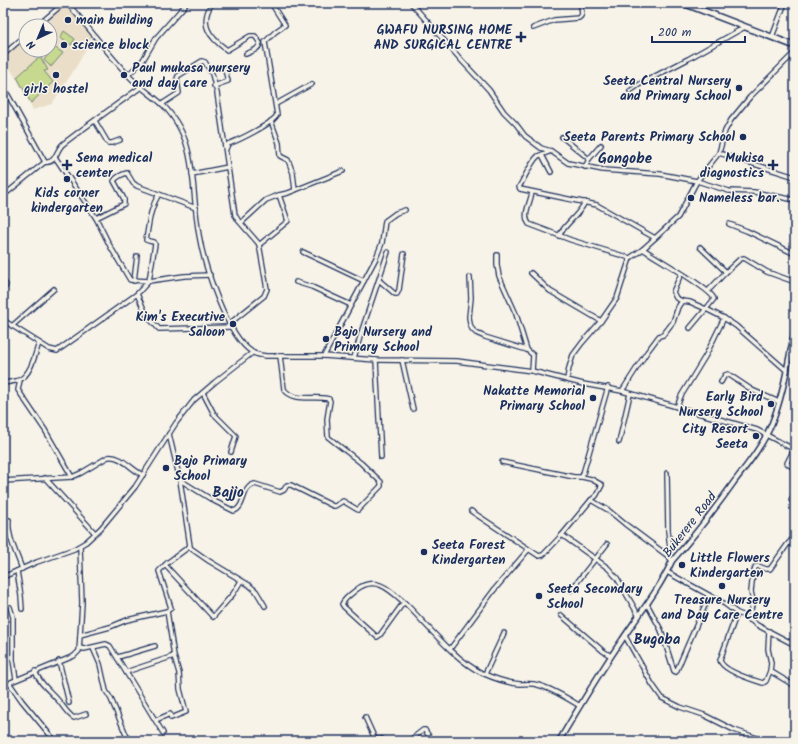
<svg xmlns="http://www.w3.org/2000/svg" width="798" height="744" font-family="Kalam,sans-serif">
<defs>
<pattern id="grass-tufts" width="24" height="20" patternUnits="userSpaceOnUse"><rect width="24" height="20" fill="#c6d98e"/><path d="M3 7l-1-3M5 7V3M7 7l1-3M15 17l-1-3M17 17v-4M19 17l1-3" fill="none" stroke="#aabb7d"/></pattern>
</defs>
<rect width="100%" height="100%" fill="#f7f3e8"/>
<filter id="ink" filterUnits="userSpaceOnUse"><feTurbulence type="fractalNoise" baseFrequency=".025" numOctaves="2"/><feDisplacementMap in="SourceGraphic" scale="8" xChannelSelector="R" yChannelSelector="G"/><feConvolveMatrix kernelMatrix="1 2 1 2 8 2 1 2 1" color-interpolation-filters="sRGB"/></filter>
<g filter="url(#ink)">
<path fill="#eadec8" d="M 66,5 L 91,35 L 91,39 L 79,62 L 52,104 L 33,110 L 19,83 L 3,57 L 26,37 L 26,50 L 39,50 L 43,56 L 46,53 L 44,50 L 50,50 L 50,26 L 40,26 Z"/>
<path fill="url(#grass-tufts)" stroke="#708476" d="M 54,47 L 63,53 L 51,67 L 44,60 Z"/>
<g fill="#c6d98e" stroke="#708476">
<path d="M 64,31 L 75,39 L 71,45 L 60,38 Z"/>
<path d="M 41,58 L 48,70 L 44,71 L 53,82 L 31,103 L 17,77 L 37,59 Z"/>
</g>
<g fill="none" stroke-linecap="round" stroke-linejoin="round">
<defs>
<g id="minor">
<path d="M 67,3 C 88,26 106,52 128,75 C 138,86 151,94 162,104 C 176,118 185,135 189,154 C 195,181 194,208 199,235 C 204,265 226,335 252,352 C 256,355 261,355 266,356 L 324,356 L 376,360 L 457,361 L 532,371 L 583,384 L 622,391 L 757,430 L 795,450"/>
<path d="M 205,3 L 211,3"/>
<path d="M 212,3 C 199,24 209,37 227,50 L 250,36 L 255,36 L 260,43 C 259,50 252,51 246,54"/>
<path d="M 411,3 L 463,62 L 489,90 L 504,112 L 516,124 L 525,136 L 541,148 L 551,151 L 568,163 L 603,170 L 660,174 L 697,181 L 729,191 L 754,192 L 795,200"/>
<path d="M 37,26 L 64,3"/>
<path d="M 533,28 L 554,20 L 579,18 C 584,14 581,11 581,6 L 583,3"/>
<path d="M 772,37 L 785,3"/>
<path d="M 3,55 L 26,35"/>
<path d="M 128,75 L 143,60 L 156,38 L 187,3"/>
<path d="M 3,86 L 45,162"/>
<path d="M 214,86 L 228,81 L 225,70"/>
<path d="M 630,91 L 640,84 L 688,59 L 745,27"/>
<path d="M 162,104 L 179,93 L 177,79 L 178,76 L 202,61 L 205,62 L 212,74 L 217,93 L 235,215 L 238,220 L 259,244 L 267,289 L 264,296 L 229,324"/>
<path d="M 276,104 L 312,84"/>
<path d="M 95,121 L 108,143 L 112,143 L 120,140"/>
<path d="M 271,121 L 279,143 L 280,156 L 288,160 L 293,173 L 295,190"/>
<path d="M 562,137 L 589,159"/>
<path d="M 226,149 L 228,144 C 239,140 272,124 277,115 L 265,42 L 275,32 L 285,25 L 271,3"/>
<path d="M 551,151 C 547,153 542,154 538,156 C 531,162 524,179 519,187 L 520,189 L 597,205 L 655,238"/>
<path d="M 719,153 L 725,131 L 731,120 L 750,97 L 795,52"/>
<path d="M 542,155 L 551,172"/>
<path d="M 55,157 L 96,218 L 110,246 L 130,280 L 149,281 L 184,276 L 210,275"/>
<path d="M 585,167 L 589,159 L 601,145"/>
<path d="M 192,174 L 228,167"/>
<path d="M 532,192 C 531,202 522,214 529,224 L 571,240 L 630,258"/>
<path d="M 3,196 L 45,162 C 56,164 56,150 63,144 C 89,124 115,106 141,87"/>
<path d="M 96,218 L 124,204 L 124,199 L 114,181 C 116,177 123,174 127,173 L 133,183 L 137,186 L 196,208"/>
<path d="M 241,223 L 266,200 L 279,195"/>
<path d="M 729,224 L 747,231 L 795,254"/>
<path d="M 559,236 C 566,222 578,217 585,202"/>
<path d="M 259,245 L 288,221 L 279,195 L 288,193 L 343,171"/>
<path d="M 700,247 L 726,272 L 740,259 L 744,258 L 767,272 L 795,282"/>
<path d="M 303,252 L 364,281"/>
<path d="M 497,255 L 497,265 L 499,276 L 516,314 L 527,350 L 533,355 L 532,371"/>
<path d="M 531,273 L 550,291 L 601,321"/>
<path d="M 681,274 L 673,292 L 676,298 L 682,301"/>
<path d="M 470,277 L 471,298 L 469,317 L 470,324 L 472,329 L 476,333 L 485,337 L 527,350"/>
<path d="M 3,280 L 6,285 L 3,291"/>
<path d="M 134,281 L 137,256"/>
<path d="M 380,281 L 395,294 L 397,294 L 399,290 L 404,254"/>
<path d="M 296,282 L 312,287 L 351,305"/>
<path d="M 708,291 L 726,272"/>
<path d="M 137,294 L 147,316 L 159,329 L 231,327"/>
<path d="M 3,320 L 49,349 L 57,351 L 137,294 L 149,281 L 155,244 L 154,242 L 149,241 L 146,240 C 149,223 150,208 159,194"/>
<path d="M 12,326 L 54,289"/>
<path d="M 690,328 L 706,309 L 724,318 L 736,326 L 787,371"/>
<path d="M 324,356 L 376,258 L 382,243 L 385,221 L 396,213 L 405,210"/>
<path d="M 354,358 L 362,330 L 388,252"/>
<path d="M 376,360 L 381,457"/>
<path d="M 402,360 L 413,409"/>
<path d="M 567,379 L 569,368 L 573,355 L 582,343 L 601,321 L 617,298 L 630,258 L 643,249 L 678,217 L 697,181 L 719,153 L 795,177"/>
<path d="M 20,380 L 18,390 L 45,430 L 72,477"/>
<path d="M 721,382 L 725,375 L 728,374 L 752,390 L 779,402"/>
<path d="M 3,383 C 8,382 14,382 19,380 C 31,375 35,354 39,343"/>
<path d="M 608,387 L 582,477 L 591,479 L 602,485 L 596,496 L 591,500 L 608,510 L 625,524 L 668,556"/>
<path d="M 622,391 L 647,352 L 659,336 L 663,335 L 673,322 L 678,307 L 682,301 L 690,302 L 706,309 L 714,299 C 712,289 654,257 643,249"/>
<path d="M 203,393 L 214,414 L 236,436 L 231,452"/>
<path d="M 677,407 L 681,396 L 706,355 L 724,318"/>
<path d="M 619,442 L 630,394"/>
<path d="M 794,449 L 787,463 L 789,465 L 795,468"/>
<path d="M 502,462 L 574,477 L 582,477"/>
<path d="M 667,473 L 668,530 L 670,549 L 668,556 L 672,561"/>
<path d="M 45,478 L 95,533"/>
<path d="M 180,480 L 214,501 L 234,511 C 246,507 241,487 255,484 L 280,492 L 284,490 L 287,485 L 291,485 L 333,506 L 335,506 L 343,501 L 358,510 L 381,486 L 381,482 L 361,463 L 328,437 L 327,419 L 330,401 L 329,399 C 316,395 293,403 284,389 L 280,356"/>
<path d="M 3,481 L 72,477 L 81,473 L 108,457 C 122,455 131,470 143,475"/>
<path d="M 795,494 L 791,500 L 795,504"/>
<path d="M 591,500 L 562,535 L 608,568 L 617,578 L 639,616"/>
<path d="M 471,511 L 539,556 L 543,555 L 562,535"/>
<path d="M 9,520 C 7,536 17,554 22,569"/>
<path d="M 189,547 L 209,561 L 249,585 L 256,591 L 265,606"/>
<path d="M 165,565 L 213,617 L 233,594 L 241,581"/>
<path d="M 17,571 L 21,596 L 22,609"/>
<path d="M 667,572 L 725,604 L 737,613 L 745,616 L 757,625 L 795,645"/>
<path d="M 3,577 L 37,562 L 74,549 L 86,542 L 101,528 L 135,487 L 176,423 L 194,400 L 215,382 L 252,353"/>
<path d="M 571,590 L 607,544"/>
<path d="M 404,602 L 380,635 L 377,637 L 344,607 L 342,604 C 345,598 351,594 356,590 C 376,574 391,591 407,605 C 427,625 457,662 482,673 C 493,678 508,683 520,684 C 526,684 532,683 538,685 C 553,689 567,698 580,706"/>
<path d="M 647,604 L 661,630 L 674,671 L 676,672 L 709,596"/>
<path d="M 10,607 L 13,617 L 13,660 L 16,679"/>
<path d="M 737,613 L 720,660 C 722,671 753,680 763,683 L 766,681 L 770,671"/>
<path d="M 561,615 L 603,651 L 611,656"/>
<path d="M 749,620 L 753,600 L 751,592 L 752,582 L 755,567 L 758,566 L 766,569 L 770,569 L 787,545 L 795,536"/>
<path d="M 769,631 L 768,649 L 771,663 L 770,671 L 795,686"/>
<path d="M 80,635 L 110,627 L 127,620 L 167,611 L 171,608 L 159,571 L 167,563 L 190,546 L 180,480 L 169,434"/>
<path d="M 625,636 L 652,684 L 662,698 L 680,707 L 704,715 L 734,730 L 760,739"/>
<path d="M 80,648 L 84,649 L 106,644 L 110,646 L 163,733"/>
<path d="M 93,648 L 100,664 L 106,691 L 111,699 L 127,737"/>
<path d="M 450,649 L 494,590 L 528,550"/>
<path d="M 118,657 L 155,646"/>
<path d="M 59,661 L 69,703"/>
<path d="M 35,671 C 39,683 49,690 57,699 C 63,705 66,713 74,718 L 86,714"/>
<path d="M 126,672 L 174,656"/>
<path d="M 485,674 L 504,633"/>
<path d="M 365,717 L 375,739 L 376,740 L 382,739 L 384,741"/>
<path d="M 156,720 L 170,714 L 171,718 L 186,712 L 180,689 L 179,673 L 174,656 L 167,611"/>
<path d="M 55,741 L 22,701 L 10,684 L 11,682 L 74,656 L 79,651 L 82,603 L 80,547"/>
<path d="M 409,741 L 423,730 L 425,730 L 432,741"/>
</g>
<path id="major" d="M 559,741 C 579,707 599,673 622,640 C 639,614 659,590 672,561 C 694,536 715,509 734,482 C 748,464 763,445 772,423 C 784,393 788,361 795,329"/>
<path id="highway" d="M 683,3 L 795,46"/>
</defs>
<use href="#minor" stroke="#1b2f5e" stroke-width="6"/>
<use href="#major" stroke="#1b2f5e" stroke-width="7"/>
<use href="#highway" stroke="#1b2f5e" stroke-width="8"/>
<use href="#minor" stroke="#f7f3e8" stroke-width="3.5"/>
<use href="#major" stroke="#f7f3e8" stroke-width="4"/>
<use href="#highway" stroke="#f7f3e8" stroke-width="5"/>
</g>
</g>
<g fill="#1b2f5e" stroke="#f7f3e8" stroke-width="1.5">
<circle cx="68" cy="20" r="4"/>
<path d="M519 31h4v4h4v4h-4v4h-4v-4h-4v-4h4z"/>
<circle cx="64" cy="45" r="4"/>
<circle cx="56" cy="75" r="4"/>
<circle cx="124" cy="75" r="4"/>
<circle cx="739" cy="88" r="4"/>
<circle cx="743" cy="137" r="4"/>
<path d="M65 159h4v4h4v4h-4v4h-4v-4h-4v-4h4z"/>
<path d="M771 159h4v4h4v4h-4v4h-4v-4h-4v-4h4z"/>
<circle cx="67" cy="179" r="4"/>
<circle cx="691" cy="198" r="4"/>
<circle cx="233" cy="324" r="4"/>
<circle cx="326" cy="339" r="4"/>
<circle cx="593" cy="398" r="4"/>
<circle cx="771" cy="404" r="4"/>
<circle cx="756" cy="436" r="4"/>
<circle cx="166" cy="468" r="4"/>
<circle cx="424" cy="552" r="4"/>
<circle cx="682" cy="565" r="4"/>
<circle cx="722" cy="586" r="4"/>
<circle cx="539" cy="596" r="4"/>
</g>
<g text-anchor="middle" dominant-baseline="central" stroke-width="3" stroke-linejoin="round" paint-order="stroke">
<g font-size="13" font-weight="bold" fill="#1b2f5e" stroke="#f7f3e8" text-anchor="start">
<text x="76" y="20">main building</text>
<text x="512" y="30" text-anchor="end">GWAFU NURSING HOME<tspan x="512" dy="15">AND SURGICAL CENTRE</tspan></text>
<text x="72" y="45">science block</text>
<text x="132" y="68">Paul mukasa nursery<tspan x="132" dy="15">and day care</tspan></text>
<text x="731" y="81" text-anchor="end">Seeta Central Nursery<tspan x="731" dy="15">and Primary School</tspan></text>
<text x="56" y="89" text-anchor="middle">girls hostel</text>
<text x="735" y="137" text-anchor="end">Seeta Parents Primary School</text>
<text x="76" y="158">Sena medical<tspan x="76" dy="15">center</tspan></text>
<text x="764" y="158" text-anchor="end">Mukisa<tspan x="764" dy="15">diagnostics</tspan></text>
<text x="67" y="193" text-anchor="middle">Kids corner<tspan x="67" dy="15">kindergarten</tspan></text>
<text x="699" y="198">Nameless bar.</text>
<text x="225" y="317" text-anchor="end">Kim's Executive<tspan x="225" dy="15">Saloon</tspan></text>
<text x="334" y="332">Bajo Nursery and<tspan x="334" dy="15">Primary School</tspan></text>
<text x="585" y="391" text-anchor="end">Nakatte Memorial<tspan x="585" dy="15">Primary School</tspan></text>
<text x="763" y="397" text-anchor="end">Early Bird<tspan x="763" dy="15">Nursery School</tspan></text>
<text x="748" y="429" text-anchor="end">City Resort<tspan x="748" dy="15">Seeta</tspan></text>
<text x="174" y="461">Bajo Primary<tspan x="174" dy="15">School</tspan></text>
<text x="432" y="545">Seeta Forest<tspan x="432" dy="15">Kindergarten</tspan></text>
<text x="690" y="558">Little Flowers<tspan x="690" dy="15">Kindergarten</tspan></text>
<text x="547" y="589">Seeta Secondary<tspan x="547" dy="15">School</tspan></text>
<text x="722" y="600" text-anchor="middle">Treasure Nursery<tspan x="722" dy="15">and Day Care Centre</tspan></text>
</g>
<g font-size="13" fill="#1b2f5e" stroke="#f7f3e8">
<text transform="translate(690 525) rotate(-52)">Bukerere Road</text>
</g>
<g font-size="15" font-weight="bold" fill="#1b2f5e" stroke="#f7f3e8">
<text x="625" y="159">Gongobe</text>
<text x="228" y="493">Bajjo</text>
<text x="657" y="640">Bugoba</text>
</g>
</g>
<rect width="798" height="744" fill="none" stroke="#f7f3e8" stroke-width="16"/>
<rect x="8" y="8" width="782" height="728" fill="none" stroke="#1b2f5e" stroke-width="1.5" filter="url(#ink)"/>
<g transform="translate(38 38) rotate(224)"><circle r="19" fill="#f7f3e8" stroke="#9fa5b1"/>
<path d="M0-3L7 15L0 10L-7 15Z" fill="#1b2f5e"/>
<text y="-6" font-size="11" font-weight="bold" text-anchor="middle" fill="#1b2f5e">N</text>
</g>
<path d="M652 36v6h93v-6" fill="none" stroke="#1b2f5e" stroke-width="2"/>
<text x="658" y="36" font-size="12" fill="#1b2f5e" stroke="#f7f3e8" stroke-width="3" paint-order="stroke">200 m</text>
</svg>
